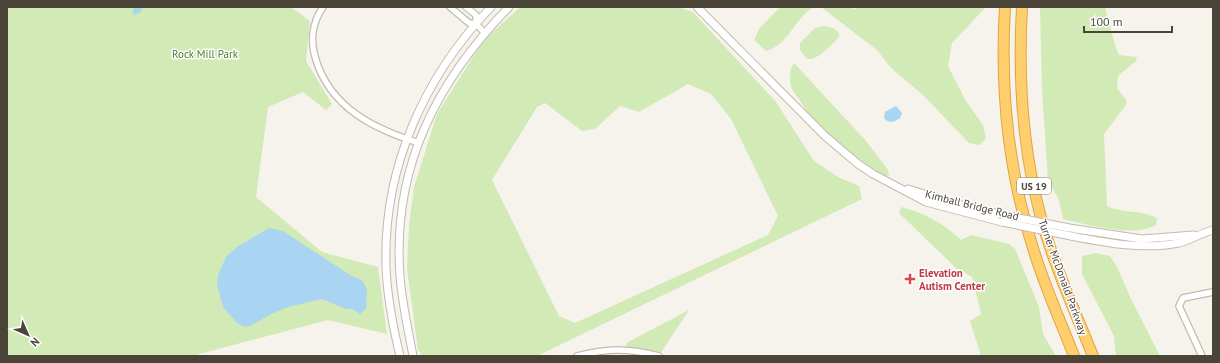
<svg xmlns="http://www.w3.org/2000/svg" width="1220" height="363" font-family="'PT Sans',sans-serif">
<rect width="100%" height="100%" fill="#f6f3ec"/>
<g fill="#d2eab5" fill-rule="evenodd">
<path d="M 7,7 L 242,7 L 243,10 L 244,7 L 291,7 L 310,21 L 306,61 L 332,104 L 326,110 L 303,92 L 268,107 L 256,197 L 322,252 L 378,267 L 387,334 L 328,320 L 199,354 L 197,356 L 7,356 Z"/>
<path d="M 520,7 L 677,7 L 693,12 L 776,102 L 814,161 L 840,178 L 859,186 L 862,199 L 537,356 L 423,356 L 418,350 L 407,269 L 409,225 L 414,187 L 437,114 L 483,41 ZM 688,84 L 711,94 L 731,119 L 778,216 L 768,235 L 575,323 L 559,316 L 492,180 L 537,107 L 545,103 L 582,131 L 595,129 L 620,106 L 639,112 Z"/>
<path d="M 780,7 L 814,7 C 794,18 789,45 766,51 L 754,40 L 759,29 Z"/>
<path d="M 821,7 L 848,7 L 855,9 L 858,7 L 986,7 L 952,43 L 948,66 L 966,101 L 983,125 L 986,138 L 980,145 L 969,143 L 923,95 L 891,68 L 877,50 Z"/>
<path d="M 1040,7 L 1105,7 L 1115,45 L 1119,55 L 1137,57 L 1136,61 L 1118,76 L 1117,88 L 1127,101 L 1126,105 L 1104,134 L 1107,206 C 1123,214 1140,209 1157,218 L 1156,225 C 1133,238 1088,225 1063,219 L 1059,200 L 1048,180 L 1042,90 Z"/>
<path d="M 824,26 L 833,28 L 839,33 L 839,37 C 833,43 815,64 806,58 C 804,56 802,52 800,50 L 800,43 L 815,28 Z"/>
<path d="M 794,63 L 866,141 L 888,170 L 889,175 L 885,177 C 852,158 818,133 799,99 C 797,96 794,93 792,89 C 789,82 789,69 794,63 Z"/>
<path d="M 901,207 C 923,212 945,224 961,240 L 971,235 L 1009,244 L 1015,249 L 1039,307 L 1043,334 L 1056,356 L 981,356 L 970,321 L 981,314 L 972,277 L 956,268 L 899,213 Z"/>
<path d="M 1095,253 L 1110,256 L 1117,267 L 1131,299 L 1160,356 L 1116,356 L 1114,336 L 1082,274 L 1082,256 Z"/>
<path d="M 689,310 L 660,354 L 627,347 L 626,344 L 630,341 Z"/>
</g>
<g fill="#a9d4f2">
<path d="M 134,7 L 143,7 L 141,12 L 134,15 L 133,13 Z"/>
<path d="M 896,106 L 902,113 L 900,118 C 895,122 889,124 884,118 L 885,112 Z"/>
<path d="M 269,228 L 283,231 L 350,275 L 363,281 L 367,290 L 366,309 L 360,314 L 352,309 L 346,309 L 322,299 L 288,307 L 271,314 L 252,325 L 245,327 L 238,324 L 223,307 L 217,285 L 218,275 L 226,257 L 237,247 Z"/>
</g>
<g fill="none" stroke-linecap="round" stroke-linejoin="round">
<defs>
<g id="minor">
<path d="M 323,7 C 312,23 310,42 316,60 C 331,108 374,129 419,143"/>
<path d="M 450,7 L 469,23 L 476,24 L 485,33"/>
<path d="M 466,7 L 476,15 L 476,24"/>
<path d="M 577,356 C 608,348 628,348 659,356"/>
<path d="M 1202,356 L 1179,306 L 1183,298 L 1213,292"/>
</g>
<g id="tertiary">
<path d="M 697,7 L 825,136 L 858,164 L 873,174 L 926,202 L 1002,222"/>
<path d="M 908,189 L 953,203 L 999,214"/>
<path d="M 1069,228 L 1142,239 L 1194,235"/>
<path d="M 1071,236 C 1107,243 1142,250 1179,243 C 1191,240 1201,233 1213,230"/>
<path d="M 400,356 C 393,327 387,297 386,266 C 383,168 424,77 491,7"/>
<path d="M 413,356 C 408,329 402,303 400,276 C 392,168 436,82 509,7"/>
</g>
<g id="motorway">
<path d="M 1005,7 C 1000,89 1008,170 1033,248 C 1044,285 1060,320 1074,356"/>
<path d="M 1022,7 C 1018,77 1022,146 1040,214 C 1053,263 1074,309 1093,356"/>
</g>
</defs>
<use href="#minor" stroke="#c2bbae" stroke-width="8"/>
<use href="#tertiary" stroke="#c2bbae" stroke-width="9"/>
<use href="#motorway" stroke="#e0a43c" stroke-width="12"/>
<use href="#minor" stroke="#fff" stroke-width="5.5"/>
<use href="#tertiary" stroke="#fff" stroke-width="7"/>
<use href="#motorway" stroke="#ffcf6e" stroke-width="10"/>
<defs>
<g id="tertiary-bridge">
<path d="M 999,214 L 1069,228"/>
<path d="M 1002,222 L 1071,236"/>
</g>
</defs>
<use href="#tertiary-bridge" stroke="#c2bbae" stroke-width="9" stroke-linecap="butt"/>
<use href="#tertiary-bridge" stroke="#fff" stroke-width="7"/>
</g>
<path fill="#e0444e" stroke="#fff" stroke-width="1.5" d="M908 273h4v4h4v4h-4v4h-4v-4h-4v-4h4z"/>
<g text-anchor="middle" dominant-baseline="central" stroke-width="3" stroke-linejoin="round" paint-order="stroke">
<rect fill="#fff" stroke="#817c74" stroke-width="1" x="1017" y="178" width="34" height="16" rx="3"/>
<g font-size="10" font-weight="bold" fill="#4b4439">
<text x="1034" y="186">US 19</text>
</g>
<g font-size="11" fill="#4a7f2a" stroke="#fff">
<text x="205" y="54">Rock Mill Park</text>
</g>
<g font-size="11" fill="#4b4439" stroke="#fff">
<text transform="translate(972 205) rotate(14)">Kimball Bridge Road</text>
<text transform="translate(1063 277) rotate(70)">Turner McDonald Parkway</text>
</g>
<g font-size="11" font-weight="bold" fill="#be3a42" stroke="#fff" text-anchor="start">
<text x="919" y="273">Elevation<tspan x="919" dy="13">Autism Center</tspan></text>
</g>
</g>
<rect width="1220" height="363" fill="none" stroke="#4b4439" stroke-width="16"/>
<g transform="translate(28 335) rotate(135)" stroke="#ffffff" stroke-width="3" paint-order="stroke">
<path d="M0-3L7 15L0 10L-7 15Z" fill="#4b4439"/>
<text y="-6" font-size="11" font-weight="bold" text-anchor="middle" fill="#4b4439">N</text>
</g>
<path d="M1084 26v6h88v-6" fill="none" stroke="#4b4439" stroke-width="2"/>
<text x="1090" y="26" font-size="12" fill="#4b4439" stroke="#ffffff" stroke-width="3" paint-order="stroke">100 m</text>
</svg>
